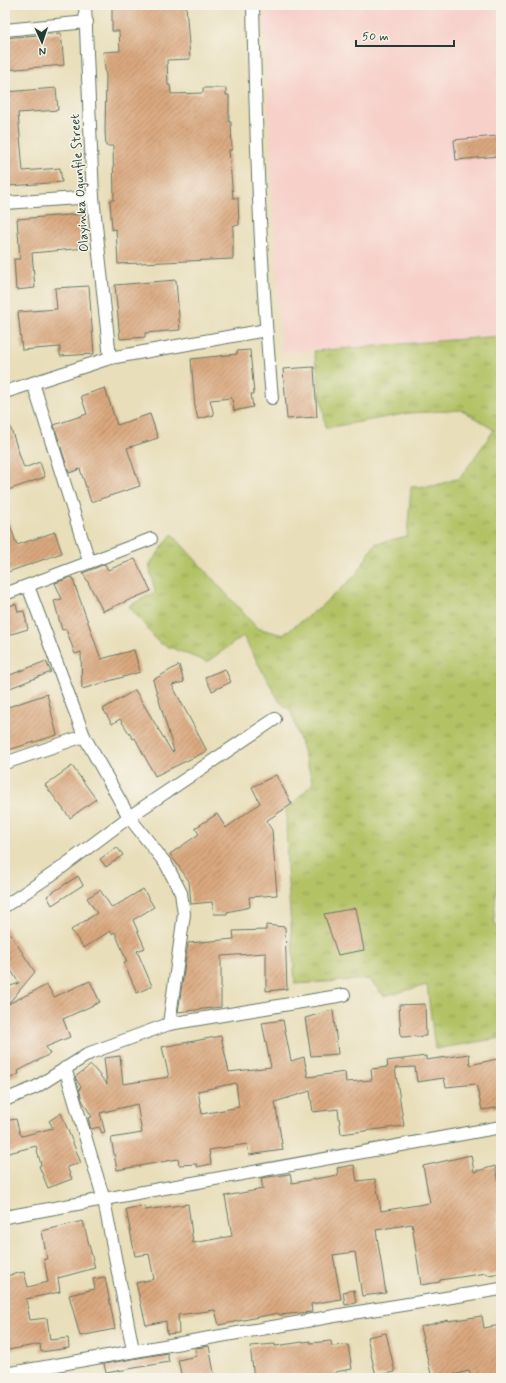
<svg xmlns="http://www.w3.org/2000/svg" width="506" height="1383" font-family="Mynerve,sans-serif">
<defs>
<pattern id="grass-tufts" width="24" height="20" patternUnits="userSpaceOnUse"><rect width="24" height="20" fill="#b2c265"/><path d="M3 7l-1-3M5 7V3M7 7l1-3M15 17l-1-3M17 17v-4M19 17l1-3" fill="none" stroke="#909f54"/></pattern>
<pattern id="building-hatch" width="6" height="6" patternUnits="userSpaceOnUse"><rect width="6" height="6" fill="#daa87f"/><path d="M-1 1l2-2M0 6l6-6M5 7l2-2" fill="none" stroke="#b08a69"/></pattern>
</defs>
<rect width="100%" height="100%" fill="#f7f3e8"/>
<filter id="ink" filterUnits="userSpaceOnUse"><feTurbulence type="fractalNoise" baseFrequency=".025" numOctaves="2"/><feDisplacementMap in="SourceGraphic" scale="8" xChannelSelector="R" yChannelSelector="G"/><feConvolveMatrix kernelMatrix="1 2 1 2 8 2 1 2 1" color-interpolation-filters="sRGB"/></filter>
<filter id="wash" filterUnits="userSpaceOnUse"><feTurbulence type="fractalNoise" baseFrequency=".012" numOctaves="4" result="noise"/><feDisplacementMap in="SourceGraphic" scale="16" xChannelSelector="R" yChannelSelector="G"/><feGaussianBlur stdDeviation="0.9" result="paint"/><feColorMatrix in="noise" values="0 0 0 0 0 0 0 0 0 0 0 0 0 0 0 0 0 1.4 0 .05"/><feComposite in="paint" operator="in"/></filter>
<g filter="url(#wash)">
<rect width="100%" height="100%" fill="#e8deb9"/>
<path fill="#f7d0ca" d="M 263,5 L 501,5 L 501,336 L 281,353 Z"/>
<path fill="url(#grass-tufts)" stroke="#68804c" d="M 501,336 L 501,737 L 498,744 L 501,776 L 501,822 L 494,920 L 501,938 L 501,1038 L 435,1049 L 427,985 L 384,996 L 369,979 L 295,984 L 287,869 L 286,810 L 313,783 L 291,711 L 279,701 L 243,636 L 207,662 L 159,643 L 129,606 L 155,592 L 149,565 L 172,534 L 257,628 L 283,635 L 320,607 L 356,575 L 375,544 L 407,536 L 411,487 L 433,486 L 460,478 L 494,430 L 462,410 L 410,413 L 326,428 L 314,351 Z"/>
<g id="blocks">
<g fill="url(#building-hatch)" fill-rule="evenodd">
<path d="M 112,5 L 186,5 L 190,59 L 167,60 L 168,85 L 170,85 L 171,94 L 203,93 L 203,88 L 226,88 L 226,95 L 229,95 L 229,122 L 231,122 L 232,150 L 229,150 L 233,198 L 238,198 L 239,225 L 233,226 L 233,259 L 118,264 L 116,229 L 112,230 L 110,200 L 114,200 L 113,146 L 106,146 L 105,131 L 106,77 L 103,52 L 120,51 L 119,31 L 112,31 Z"/>
<path d="M 61,33 L 64,65 L 5,70 L 5,38 Z"/>
<path d="M 56,88 L 58,110 L 18,113 L 23,171 L 60,168 L 62,182 L 10,186 L 5,127 L 5,92 Z"/>
<path d="M 497,136 L 499,156 L 456,160 L 454,140 Z"/>
<path d="M 82,214 L 85,248 L 32,253 L 35,288 L 16,290 L 14,259 L 20,259 L 17,219 Z"/>
<path d="M 176,280 L 180,330 L 145,333 L 145,337 L 120,339 L 115,285 Z"/>
<path d="M 89,286 L 94,354 L 60,356 L 60,347 L 22,350 L 18,312 L 57,309 L 55,288 Z"/>
<path d="M 250,350 L 254,394 L 251,394 L 253,407 L 234,411 L 232,398 L 210,400 L 214,415 L 198,419 L 195,407 L 191,359 L 237,354 L 237,351 Z"/>
<path d="M 314,367 L 317,417 L 287,419 L 283,369 Z"/>
<path d="M 105,388 L 117,425 L 150,414 L 158,438 L 127,448 L 140,486 L 91,502 L 80,469 L 69,473 L 54,425 L 87,414 L 81,396 Z"/>
<path d="M 7,417 L 24,468 L 40,462 L 45,477 L 5,491 L 5,418 Z"/>
<path d="M 6,514 L 17,545 L 55,532 L 62,553 L 5,573 L 5,515 Z"/>
<path d="M 135,559 L 151,591 L 103,611 L 83,573 L 105,564 L 108,570 Z"/>
<path d="M 72,577 L 101,659 L 134,650 L 140,672 L 82,689 L 81,652 L 75,654 L 66,629 L 62,630 L 54,601 L 62,599 L 55,583 Z"/>
<path d="M 16,604 L 18,612 L 24,611 L 28,629 L 5,636 L 5,607 Z"/>
<path d="M 46,661 L 51,672 L 5,690 L 5,677 Z"/>
<path d="M 179,665 L 184,682 L 172,685 L 207,751 L 155,776 L 135,738 L 133,739 L 120,719 L 112,724 L 103,709 L 135,690 L 172,752 L 174,751 L 153,680 Z"/>
<path d="M 225,669 L 231,682 L 212,691 L 205,677 Z"/>
<path d="M 47,694 L 57,735 L 5,751 L 5,708 Z"/>
<path d="M 72,766 L 96,799 L 70,818 L 45,785 Z"/>
<path d="M 276,775 L 292,804 L 266,821 L 272,830 L 277,895 L 249,897 L 250,907 L 227,912 L 227,914 L 214,914 L 212,902 L 191,904 L 189,881 L 170,854 L 199,834 L 195,828 L 217,814 L 226,828 L 260,803 L 252,787 Z"/>
<path d="M 117,847 L 123,855 L 106,867 L 100,859 Z"/>
<path d="M 78,876 L 83,885 L 52,905 L 47,896 Z"/>
<path d="M 143,889 L 154,907 L 133,920 L 145,948 L 137,951 L 152,986 L 137,993 L 124,963 L 127,962 L 115,932 L 112,934 L 110,931 L 84,948 L 71,930 L 97,913 L 87,898 L 100,890 L 112,908 Z"/>
<path d="M 356,908 L 364,950 L 338,955 L 324,914 Z"/>
<path d="M 266,925 L 285,927 L 287,989 L 266,991 L 266,953 L 221,956 L 221,1007 L 178,1012 L 188,943 L 234,939 L 233,931 L 266,930 Z"/>
<path d="M 5,926 L 35,972 L 8,1004 L 47,985 L 54,997 L 90,981 L 100,1002 L 63,1019 L 70,1037 L 46,1047 L 50,1054 L 18,1071 L 19,1074 L 5,1081 L 5,988 L 19,983 L 5,961 Z"/>
<path d="M 425,1004 L 426,1036 L 401,1037 L 399,1005 Z"/>
<path d="M 333,1010 L 338,1054 L 311,1056 L 305,1018 Z"/>
<path d="M 283,1020 L 291,1061 L 304,1057 L 308,1077 L 345,1072 L 346,1082 L 372,1080 L 371,1069 L 388,1067 L 387,1061 L 426,1056 L 426,1060 L 469,1054 L 470,1065 L 497,1059 L 501,1077 L 501,1107 L 482,1110 L 476,1084 L 446,1087 L 444,1078 L 417,1082 L 415,1067 L 395,1068 L 404,1126 L 341,1134 L 338,1109 L 313,1112 L 310,1091 L 275,1102 L 283,1150 L 249,1155 L 247,1144 L 209,1150 L 211,1164 L 197,1167 L 197,1164 L 179,1165 L 178,1159 L 117,1170 L 111,1138 L 142,1133 L 137,1104 L 100,1113 L 105,1132 L 102,1133 L 99,1127 L 91,1129 L 88,1118 L 92,1117 L 82,1100 L 79,1088 L 81,1087 L 75,1077 L 91,1065 L 107,1084 L 104,1058 L 120,1056 L 123,1084 L 169,1077 L 162,1047 L 221,1036 L 229,1072 L 271,1067 L 262,1023 ZM 236,1083 L 239,1107 L 202,1114 L 198,1091 Z"/>
<path d="M 61,1113 L 81,1163 L 67,1167 L 72,1179 L 48,1188 L 39,1166 L 41,1165 L 36,1146 L 5,1154 L 5,1121 L 16,1119 L 20,1134 L 22,1136 L 53,1128 L 49,1121 Z"/>
<path d="M 471,1155 L 474,1172 L 495,1166 L 501,1190 L 501,1211 L 497,1212 L 501,1234 L 501,1273 L 488,1275 L 487,1273 L 440,1280 L 440,1282 L 421,1285 L 412,1224 L 376,1230 L 386,1293 L 362,1296 L 355,1252 L 333,1255 L 341,1299 L 311,1304 L 312,1312 L 279,1315 L 278,1313 L 219,1325 L 215,1310 L 178,1315 L 179,1333 L 167,1334 L 166,1321 L 146,1325 L 136,1283 L 154,1279 L 149,1254 L 135,1256 L 126,1209 L 144,1206 L 145,1210 L 188,1204 L 193,1243 L 232,1236 L 225,1196 L 263,1189 L 261,1178 L 290,1174 L 292,1183 L 338,1175 L 337,1168 L 354,1165 L 357,1181 L 375,1179 L 381,1211 L 430,1203 L 423,1166 Z"/>
<path d="M 83,1221 L 95,1268 L 58,1278 L 60,1292 L 26,1299 L 30,1320 L 47,1318 L 50,1340 L 68,1338 L 69,1348 L 41,1352 L 40,1344 L 8,1350 L 5,1333 L 5,1276 L 24,1272 L 28,1287 L 48,1282 L 44,1259 L 47,1259 L 42,1231 Z"/>
<path d="M 105,1277 L 115,1329 L 80,1336 L 69,1295 L 95,1289 L 93,1279 Z"/>
<path d="M 354,1290 L 356,1303 L 345,1305 L 343,1292 Z"/>
<path d="M 482,1316 L 484,1328 L 501,1325 L 501,1373 L 471,1378 L 469,1371 L 440,1378 L 432,1378 L 420,1327 L 448,1320 L 448,1321 Z"/>
<path d="M 386,1333 L 395,1372 L 376,1376 L 367,1337 Z"/>
<path d="M 310,1341 L 310,1343 L 331,1341 L 332,1346 L 348,1345 L 352,1369 L 335,1372 L 336,1378 L 254,1378 L 250,1346 L 275,1344 L 275,1346 Z"/>
<path d="M 209,1346 L 215,1378 L 182,1378 L 178,1360 L 197,1356 L 195,1348 Z"/>
<path d="M 167,1353 L 169,1362 L 106,1373 L 104,1364 Z"/>
</g>
</g>
</g>
<g filter="url(#ink)">
<use href="#blocks" fill-opacity="0" stroke="#657563" stroke-width="1"/>
<g fill="none" stroke-linecap="round" stroke-linejoin="round">
<defs>
<g id="minor">
<path d="M 85,5 L 93,197 L 110,358"/>
<path d="M 253,5 C 256,136 260,267 272,398"/>
<path d="M 5,30 L 87,22"/>
<path d="M 5,203 L 93,197"/>
<path d="M 33,383 L 89,561"/>
<path d="M 5,392 L 110,358 L 266,330"/>
<path d="M 28,586 L 84,736 L 129,817 L 166,864 L 181,893 L 184,914 L 169,1024"/>
<path d="M 5,594 L 151,539"/>
<path d="M 5,763 L 84,736"/>
<path d="M 5,906 L 57,871 L 129,817 L 275,719"/>
<path d="M 65,1068 L 104,1200 L 133,1350"/>
<path d="M 5,1100 L 36,1087 L 90,1053 L 169,1024 L 344,995"/>
<path d="M 5,1217 L 501,1127"/>
<path d="M 5,1374 L 346,1314 L 501,1289"/>
</g>
</defs>
<use href="#minor" stroke="#657563" stroke-width="14"/>
<use href="#minor" stroke="#fff" stroke-width="12"/>
</g>
</g>
<g text-anchor="middle" dominant-baseline="central" stroke-width="3" stroke-linejoin="round" paint-order="stroke">
<g font-size="13" fill="#1f3d34" stroke="#f7f3e8">
<text transform="translate(80 183) rotate(-94)">Olayinka Ogunfile Street</text>
</g>
</g>
<rect width="506" height="1383" fill="none" stroke="#f7f3e8" stroke-width="20"/>
<g transform="translate(42 42) rotate(177)" stroke="#f7f3e8" stroke-width="3" paint-order="stroke">
<path d="M0-3L7 15L0 10L-7 15Z" fill="#1f3d34"/>
<text y="-6" font-size="11" font-weight="bold" text-anchor="middle" fill="#1f3d34">N</text>
</g>
<path d="M356 40v6h98v-6" fill="none" stroke="#1f3d34" stroke-width="2"/>
<text x="362" y="40" font-size="12" fill="#1f3d34" stroke="#f7f3e8" stroke-width="3" paint-order="stroke">50 m</text>
</svg>
